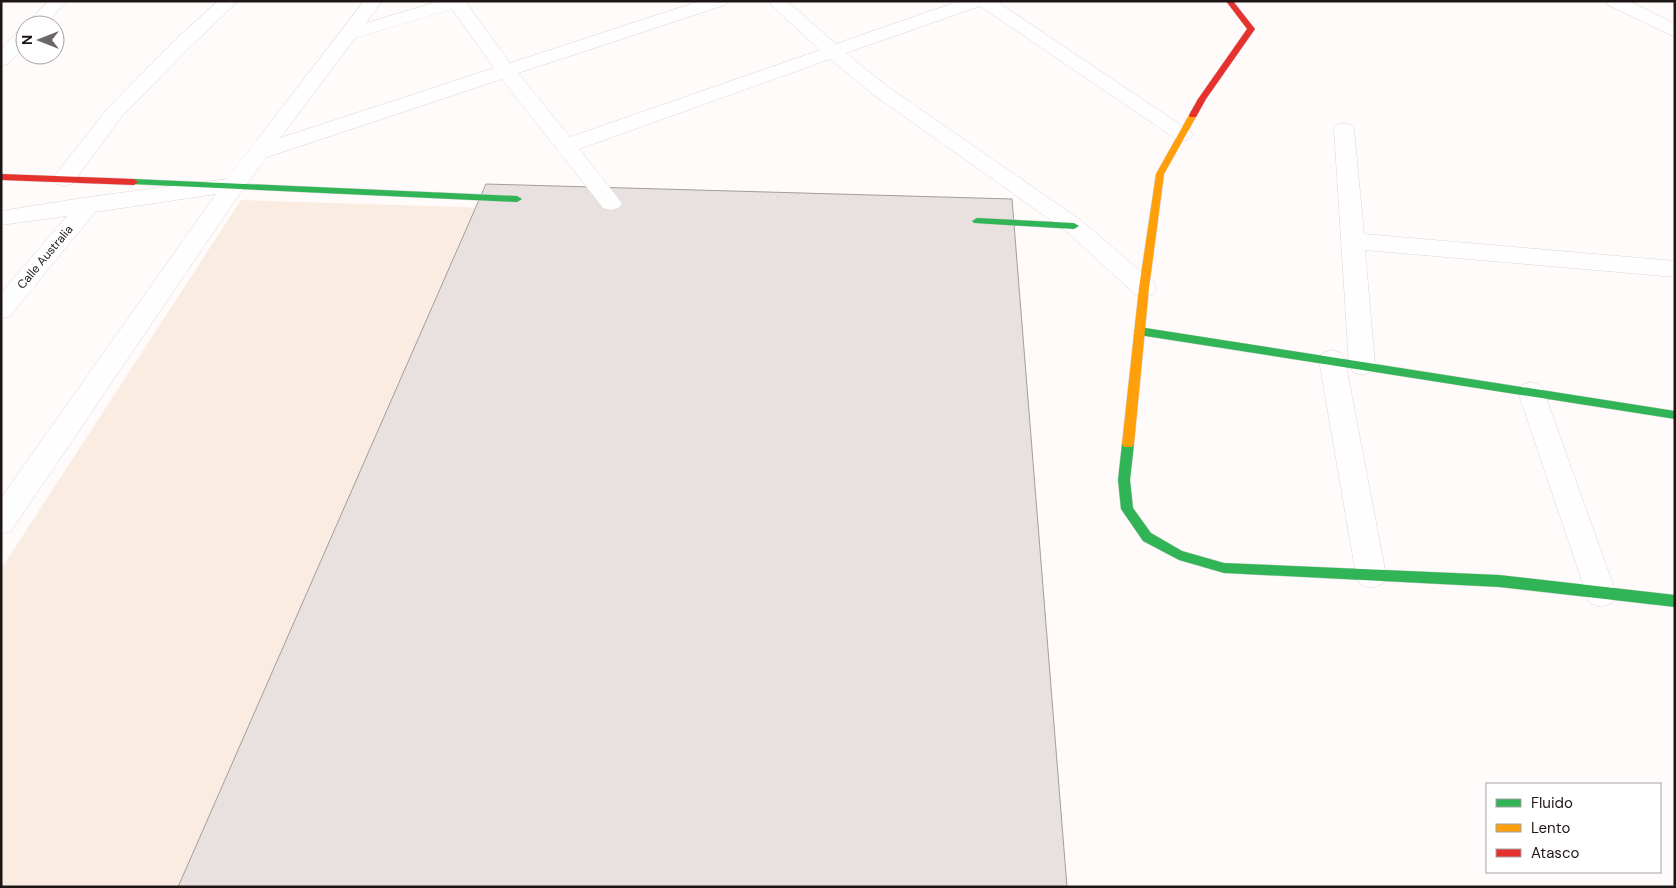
<svg xmlns="http://www.w3.org/2000/svg" width="1676" height="888" font-family="'DM Sans',sans-serif">
<rect width="100%" height="100%" fill="#fefbfa"/>
<path fill="#faece0" d="M 241,200 L 494,208 L 210,887 L 1,887 L 1,569 Z"/>
<path fill="#e9e0e0" stroke="#a39d9d" d="M 486,184 L 1012,199 L 1067,887 L 178,887 Z"/>
<g fill="none" stroke-linecap="round" stroke-linejoin="round">
<defs>
<g id="street">
<path d="M 48,1 L 67,1 L 45,25 L 26,25 Z"/>
<path d="M 218,1 L 238,1 L 190,47 L 122,116 L 72,184 L 64,186 L 56,184 L 53,179 L 56,174 L 108,108 L 176,39 Z"/>
<path d="M 364,1 L 382,1 L 366,23 L 440,1 L 469,1 L 467,4 L 510,63 L 700,1 L 728,1 L 725,5 L 518,73 L 570,137 L 820,50 L 767,1 L 787,1 L 836,44 L 959,1 L 996,1 L 1190,131 L 1193,135 L 1190,139 L 1183,141 L 1176,139 L 980,6 L 846,53 L 888,87 L 1082,221 L 1153,282 L 1156,288 L 1153,294 L 1144,296 L 1135,294 L 1066,231 L 874,95 L 830,59 L 579,149 L 622,203 L 619,208 L 611,210 L 603,208 L 502,79 L 267,157 L 242,190 L 11,531 L 1,534 L 1,498 L 216,194 L 95,212 L 10,316 L 1,319 L 1,293 L 67,216 L 1,225 L 1,211 L 89,197 L 227,179 ZM 452,9 L 494,68 L 280,138 L 355,38 Z"/>
<path d="M 1605,1 L 1629,1 L 1675,24 L 1675,37 L 1608,5 Z"/>
<path d="M 25,29 L 25,46 L 8,64 L 1,66 L 1,49 L 18,31 Z"/>
<path d="M 1344,123 L 1351,125 L 1354,129 L 1364,234 L 1675,261 L 1675,277 L 1365,250 L 1375,365 L 1371,372 L 1362,375 L 1353,372 L 1349,365 L 1334,129 L 1337,125 Z"/>
<path d="M 1332,350 L 1341,353 L 1345,360 L 1386,575 L 1382,584 L 1371,588 L 1360,584 L 1356,575 L 1319,360 L 1323,353 Z"/>
<path d="M 1531,382 L 1540,385 L 1544,392 L 1616,593 L 1612,603 L 1601,607 L 1590,603 L 1586,593 L 1518,392 L 1522,385 Z"/>
</g>
<g id="fast">
<path d="M 134,179 L 517,196 L 522,199 L 517,202 L 131,184 L 130,182 Z"/>
<path d="M 977,218 L 1074,223 L 1079,226 L 1074,229 L 974,223 L 972,221 Z"/>
<path d="M 1139,327 L 1675,411 L 1675,419 L 1139,335 L 1134,331 Z"/>
<path d="M 1128,440 L 1132,441 L 1134,444 L 1130,480 L 1133,508 L 1151,533 L 1182,551 L 1224,563 L 1499,575 L 1675,595 L 1675,607 L 1499,587 L 1224,573 L 1179,560 L 1143,541 L 1121,509 L 1118,480 L 1122,444 L 1124,441 Z"/>
</g>
<path id="slow" d="M 1193,112 L 1197,115 L 1164,174 L 1149,288 L 1134,444 L 1132,447 L 1124,447 L 1122,444 L 1139,288 L 1156,174 L 1189,115 Z"/>
<g id="jam">
<path d="M 1226,1 L 1233,1 L 1255,29 L 1206,99 L 1196,117 L 1190,117 L 1189,115 L 1198,99 L 1247,29 Z"/>
<path d="M 1,174 L 134,179 L 138,182 L 134,185 L 1,180 Z"/>
</g>
</defs>
<use href="#street" stroke="#ddd7d6" stroke-width="1"/>
<use href="#fast" stroke="#ddd7d6" stroke-width="1"/>
<use href="#slow" stroke="#ddd7d6" stroke-width="1"/>
<use href="#jam" stroke="#ddd7d6" stroke-width="1"/>
<use href="#street" fill="#fffefe" fill-rule="evenodd"/>
<use href="#fast" fill="#30b455" fill-rule="evenodd"/>
<use href="#slow" fill="#ff9f0a" fill-rule="evenodd"/>
<use href="#jam" fill="#e5322d" fill-rule="evenodd"/>
</g>
<g text-anchor="middle" dominant-baseline="central" stroke-width="4" stroke-linejoin="round" paint-order="stroke">
<g font-size="12" fill="#1e1515" stroke="#fff">
<text transform="translate(45 257) rotate(-50)">Calle Australia</text>
</g>
</g>
<rect width="1676" height="888" fill="none" stroke="#1e1515" stroke-width="5"/>
<rect x="1486" y="783" width="175" height="90" fill="#ffffff" stroke="#a5a1a1"/>
<rect x="1496" y="799" width="25" height="8" fill="#30b455" stroke="#a5a1a1"/>
<text x="1531" y="808" font-size="15" fill="#1e1515">Fluido</text>
<rect x="1496" y="824" width="25" height="8" fill="#ff9f0a" stroke="#a5a1a1"/>
<text x="1531" y="833" font-size="15" fill="#1e1515">Lento</text>
<rect x="1496" y="849" width="25" height="8" fill="#e5322d" stroke="#a5a1a1"/>
<text x="1531" y="858" font-size="15" fill="#1e1515">Atasco</text>
<g transform="translate(40 40) rotate(270)"><circle r="24" fill="#ffffff" stroke="#a5a1a1"/>
<path d="M0-4L9 19L0 12L-9 19Z" fill="#6c6665"/>
<text y="-8" font-size="14" font-weight="bold" text-anchor="middle" fill="#1e1515">N</text>
</g>
</svg>
